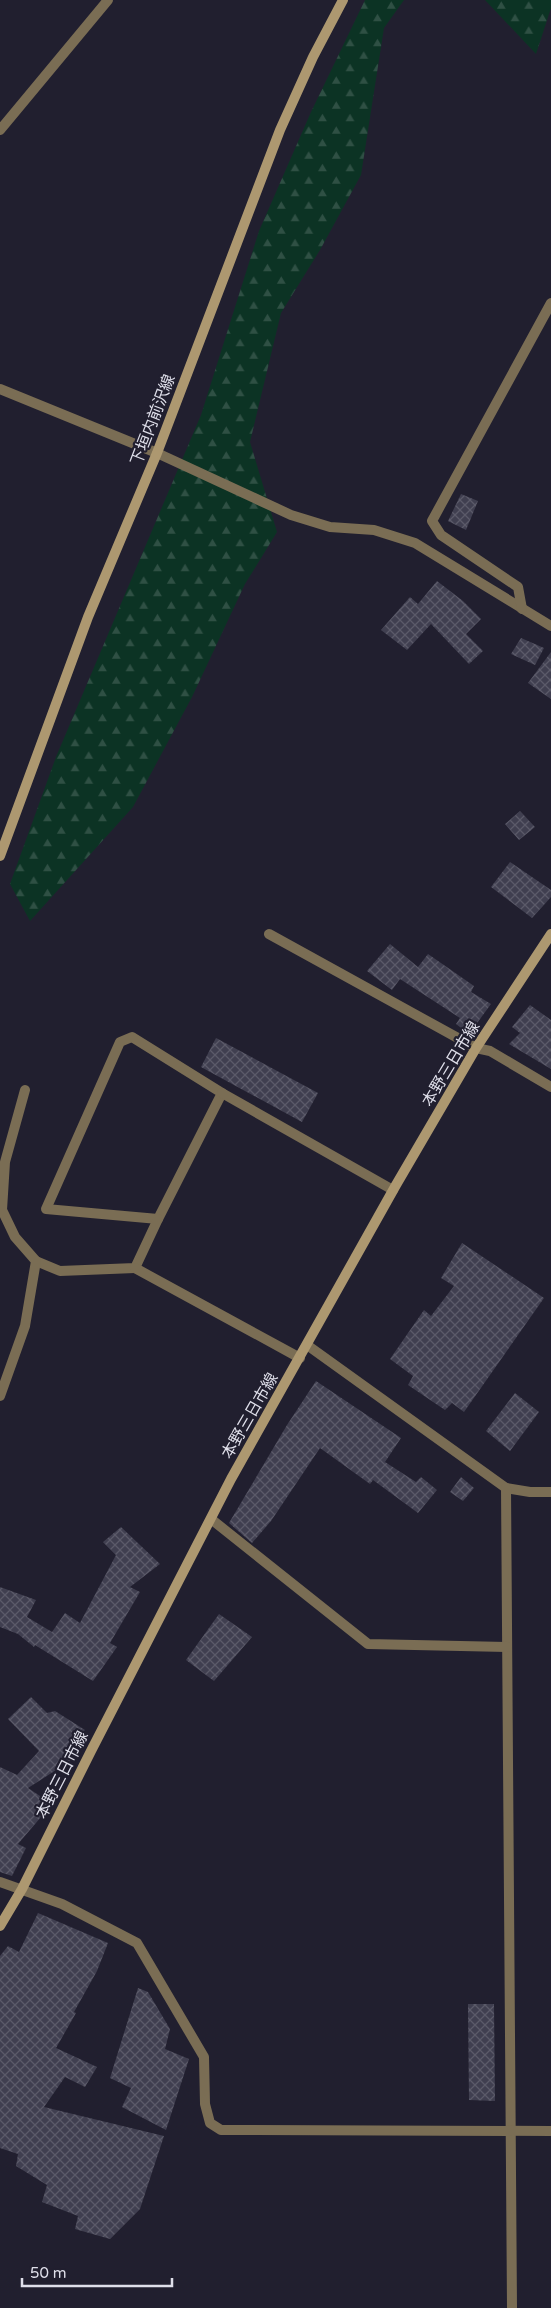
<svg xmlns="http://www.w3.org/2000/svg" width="551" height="2308" font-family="'Varela Round','Noto Sans JP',sans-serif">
<defs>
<pattern id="forest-firs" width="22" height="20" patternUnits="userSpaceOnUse" patternTransform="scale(1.25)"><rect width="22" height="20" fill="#0c3324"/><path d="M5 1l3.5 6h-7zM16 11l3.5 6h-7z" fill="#2f5044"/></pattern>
<pattern id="building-cross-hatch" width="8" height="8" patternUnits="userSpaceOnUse" patternTransform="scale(1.25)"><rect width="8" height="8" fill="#403f50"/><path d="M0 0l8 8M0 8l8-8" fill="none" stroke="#5b5a69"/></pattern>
</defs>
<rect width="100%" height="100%" fill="#211f2f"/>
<g fill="url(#forest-firs)">
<path d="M 365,0 L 404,0 L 384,28 L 361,175 L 320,250 L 281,313 L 250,442 L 277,532 L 245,584 L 192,697 L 133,807 L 30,921 L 10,884 L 56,757 L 201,415 L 259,231 L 311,112 Z"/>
<path d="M 485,0 L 551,0 L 551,8 L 536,54 Z"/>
</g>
<g fill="url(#building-cross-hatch)">
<path d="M 461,494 L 478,501 L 466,530 L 448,521 Z"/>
<path d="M 437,581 L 463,601 L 481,619 L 466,634 L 483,651 L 469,664 L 431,624 L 407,650 L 381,630 L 410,597 L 418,604 Z"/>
<path d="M 521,638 L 544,648 L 535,665 L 511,654 Z"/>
<path d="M 551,652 L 551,699 L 528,683 Z"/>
<path d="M 520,811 L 535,827 L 519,840 L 505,824 Z"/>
<path d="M 510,862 L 551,890 L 551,897 L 532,918 L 491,887 Z"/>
<path d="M 390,944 L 418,967 L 428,954 L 474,986 L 471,992 L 491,1004 L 469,1034 L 456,1024 L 460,1018 L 400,979 L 392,990 L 367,971 Z"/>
<path d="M 530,1005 L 551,1020 L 551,1069 L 509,1044 L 520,1033 L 512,1027 Z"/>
<path d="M 216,1038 L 318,1093 L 302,1122 L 201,1067 Z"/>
<path d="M 462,1243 L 544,1298 L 464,1412 L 452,1403 L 445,1410 L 408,1385 L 413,1376 L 390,1359 L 424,1310 L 431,1316 L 454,1286 L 441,1278 Z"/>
<path d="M 316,1381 L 401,1438 L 385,1462 L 416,1482 L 421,1477 L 437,1490 L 418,1513 L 373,1480 L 370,1484 L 320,1448 L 271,1521 L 252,1543 L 229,1523 L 287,1425 Z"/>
<path d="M 515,1393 L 539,1412 L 510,1451 L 486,1431 Z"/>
<path d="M 461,1477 L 474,1488 L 463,1501 L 450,1492 Z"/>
<path d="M 121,1527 L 160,1564 L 130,1587 L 140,1592 L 110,1643 L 117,1647 L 93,1681 L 35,1645 L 34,1647 L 18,1634 L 0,1627 L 0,1587 L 36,1600 L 27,1617 L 52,1632 L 65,1613 L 80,1623 L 116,1555 L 103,1542 Z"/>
<path d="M 219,1614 L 252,1637 L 214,1681 L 186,1660 Z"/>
<path d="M 31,1697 L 47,1713 L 55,1711 L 85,1730 L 67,1750 L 75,1758 L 28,1788 L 52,1804 L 18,1844 L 26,1848 L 12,1876 L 0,1872 L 0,1767 L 17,1775 L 39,1751 L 8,1719 Z"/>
<path d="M 38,1913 L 108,1943 L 97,1971 L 74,2012 L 76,2013 L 56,2048 L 97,2067 L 85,2087 L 65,2077 L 44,2107 L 164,2136 L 140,2209 L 110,2239 L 75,2229 L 78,2216 L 42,2202 L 47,2185 L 16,2166 L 18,2154 L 0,2148 L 0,1956 L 8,1946 L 19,1952 Z"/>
<path d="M 138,1988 L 148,1992 L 170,2029 L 165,2049 L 189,2059 L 166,2130 L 122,2107 L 131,2088 L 110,2078 Z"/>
<path d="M 468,2004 L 494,2004 L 495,2101 L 469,2100 Z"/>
</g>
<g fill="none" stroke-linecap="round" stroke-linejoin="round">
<g stroke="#7a6d54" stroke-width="10">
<path d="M 0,130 L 108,0"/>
<path d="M 157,453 L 291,515 L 330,527 L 374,530 L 415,543 L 551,626"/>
<path d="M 522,609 L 518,587 L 441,535 L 432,521 L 551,303"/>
<path d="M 269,934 L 476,1048 L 490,1051 L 551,1087"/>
<path d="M 132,1037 L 222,1093 L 158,1219 L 46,1209 L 120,1042 Z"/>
<path d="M 222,1093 L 393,1190"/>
<path d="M 36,1261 L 60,1271 L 135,1268 L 158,1219"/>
<path d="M 135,1268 L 300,1358"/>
<path d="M 307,1345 L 506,1488 L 530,1492 L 551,1492"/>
<path d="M 0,1396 L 25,1326 L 36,1261 L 15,1237 L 2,1210 L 5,1162 L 25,1090"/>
<path d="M 506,1488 L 512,2308"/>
<path d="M 211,1519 L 368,1644 L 507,1647"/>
<path d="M 0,1882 L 62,1904 L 137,1943 L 204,2057 L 205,2104 L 210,2123 L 221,2130 L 551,2131"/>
</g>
<path stroke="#7a6d54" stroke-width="10" d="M 0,389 L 157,453"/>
<g stroke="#ad9870" stroke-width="10">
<path d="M 0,856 L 88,617 L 157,453 L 280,130 L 313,57 L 343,0"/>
<path d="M 0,1926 L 22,1889 L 91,1751 L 231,1479 L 396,1185 L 476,1048 L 551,934"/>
</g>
</g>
<g text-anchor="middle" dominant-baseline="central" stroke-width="4.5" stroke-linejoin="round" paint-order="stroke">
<g font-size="16" fill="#dfdfea" stroke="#211f2f">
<text transform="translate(153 420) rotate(-69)">下垣内前沢線</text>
<text transform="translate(451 1064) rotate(-59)">本野三日市線</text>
<text transform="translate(250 1416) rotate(-60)">本野三日市線</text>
<text transform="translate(62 1775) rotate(-63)">本野三日市線</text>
</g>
</g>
<path d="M22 2278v8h150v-8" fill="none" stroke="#dfdfea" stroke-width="2.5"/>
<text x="30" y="2278" font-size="15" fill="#dfdfea" stroke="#211f2f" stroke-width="4" paint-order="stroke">50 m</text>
</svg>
